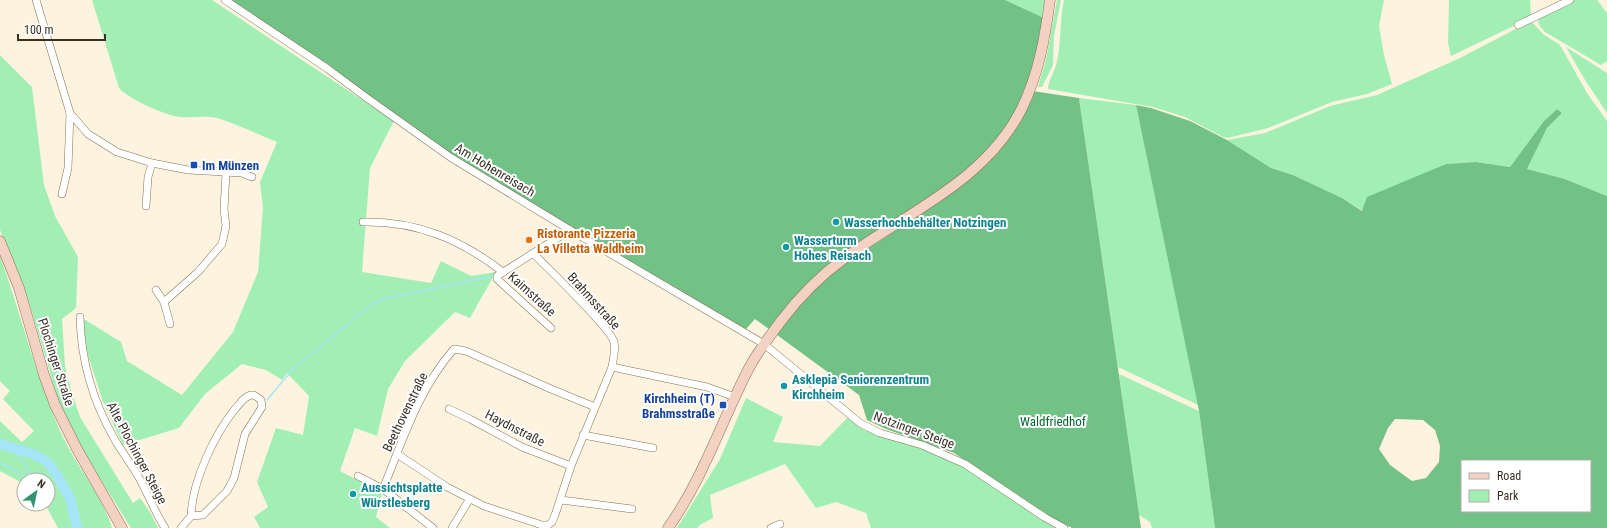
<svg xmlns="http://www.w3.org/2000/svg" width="1607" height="528" font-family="'Roboto Condensed',sans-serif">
<rect width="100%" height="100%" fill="#fef3de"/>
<g fill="#a2efb5">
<path d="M 92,0 L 212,0 L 394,121 L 370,168 L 362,272 L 431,283 L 441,261 L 471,276 L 496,272 L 470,318 L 455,312 L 405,361 L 388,389 L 377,436 L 355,428 L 340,471 L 382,493 L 376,517 L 390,528 L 260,528 L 254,517 L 268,507 L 257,482 L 276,428 L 303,435 L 309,396 L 287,373 L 282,380 L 266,370 L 242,364 L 205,394 L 179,428 L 123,445 L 103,402 L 85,346 L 84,319 L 121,342 L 127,361 L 182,395 L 233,332 L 258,272 L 263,208 L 260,182 L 277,142 C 257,134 237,124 217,118 C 205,115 192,118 180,117 C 166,116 127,98 119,88 Z"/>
<path d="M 1005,0 L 1045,0 L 1042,17 Z"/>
<path d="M 1057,0 L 1061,0 L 1054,36 L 1053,65 L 1042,87 L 1038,87 L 1046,59 Z"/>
<path d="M 1064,0 L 1384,0 L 1379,26 L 1384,55 L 1392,84 L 1367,94 L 1332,102 L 1268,128 L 1228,138 L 1223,137 L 1185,117 L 1153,107 L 1048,89 C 1048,81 1054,73 1056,65 C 1062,44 1059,21 1064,0 Z"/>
<path d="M 1449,0 L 1530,0 L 1531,16 L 1528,19 L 1451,56 L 1448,43 Z"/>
<path d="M 1574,0 L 1597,0 L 1607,13 L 1607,61 L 1601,65 L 1545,32 L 1539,25 L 1538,20 L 1540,18 Z"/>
<path d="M 1529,22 L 1533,23 L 1543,34 L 1560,45 L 1587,93 L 1607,121 L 1607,196 L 1565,179 L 1527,169 L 1547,128 L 1562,113 L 1557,109 L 1544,121 L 1510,167 L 1476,162 L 1446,164 L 1428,172 L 1363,211 L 1342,198 L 1293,175 L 1271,168 L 1227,140 L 1265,133 L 1330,106 L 1377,95 L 1460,58 Z"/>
<path d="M 1566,47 L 1607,73 L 1607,113 L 1585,80 Z"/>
<path d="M 0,55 L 32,87 L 44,185 L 55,216 L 78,257 L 76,308 L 62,319 L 65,366 L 71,390 L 80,417 L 133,503 L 140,498 L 150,512 L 158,528 L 131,528 L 81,448 L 60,405 L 30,306 L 0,230 Z"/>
<path d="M 1079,98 L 1136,105 L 1198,405 L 1118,367 Z"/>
<path d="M 0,256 C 21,314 35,375 60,431 C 75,465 101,493 112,528 L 58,528 L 45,504 L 48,504 L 48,480 L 24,480 L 24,484 L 0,471 L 0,421 L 22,442 L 34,431 L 3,399 L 10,391 L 0,381 Z"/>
<path d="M 1119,374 L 1199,411 L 1215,528 L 1152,528 L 1150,522 L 1139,515 Z"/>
<path d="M 746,398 L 783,417 L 773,442 L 820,446 L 847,418 L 864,430 L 954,459 L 1056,528 L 871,528 L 866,513 L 836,502 L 816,508 L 785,464 L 710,495 L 713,518 L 700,525 L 697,528 L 677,528 L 720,459 Z"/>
</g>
<g fill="#72c288" fill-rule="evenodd">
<path d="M 229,0 L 1005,0 L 1042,17 L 1043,25 L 1026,90 L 1079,98 L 1141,528 L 1072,528 L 1056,520 L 954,453 L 886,429 L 867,420 L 859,395 L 755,319 L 746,329 L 491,183 Z"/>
<path d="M 1136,105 L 1151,108 L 1190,121 L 1227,140 L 1271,168 L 1293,175 L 1342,198 L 1362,211 L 1367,197 L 1446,164 L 1476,162 L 1510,167 L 1544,121 L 1557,109 L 1562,113 L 1547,128 L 1527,169 L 1565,179 L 1607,196 L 1607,528 L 1215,528 L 1199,411 ZM 1395,419 L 1423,420 L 1435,430 L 1440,446 L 1439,462 L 1426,478 L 1412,481 L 1390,465 L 1379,449 L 1388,428 ZM 1462,461 L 1590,461 L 1590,511 L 1462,511 Z"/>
</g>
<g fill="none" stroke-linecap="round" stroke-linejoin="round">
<g stroke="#a5e5f8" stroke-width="1.5">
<path d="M 267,400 L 293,369 L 372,304 L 383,299 L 490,277"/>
<path d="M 12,448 L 26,465 L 32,480"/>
<path d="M 0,463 L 11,468 L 29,480"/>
</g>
<path stroke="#a5e5f8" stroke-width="10" d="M 0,444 L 30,453 L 45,460 L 55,472 L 70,498 L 77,528"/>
<defs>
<g id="minor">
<path d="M 36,0 L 70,113 L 68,168 L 62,194"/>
<path d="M 225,0 L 328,69 L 367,98 L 450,157 L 570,230 L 764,344 L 860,423 L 880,433 L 922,445 L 965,464 L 1044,517 L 1064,528"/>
<path d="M 1518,25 L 1570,0"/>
<path d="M 70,113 L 88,134 L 117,152 L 152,163 L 188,170 L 242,173 L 252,177"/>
<path d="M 146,206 L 148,177 L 152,163"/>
<path d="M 363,222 C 417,221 460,239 503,272"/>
<path d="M 533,253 C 547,268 610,327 614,342 C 616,350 613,360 612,367 L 707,387 L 735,397"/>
<path d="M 156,290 L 164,302 L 170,324"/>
<path d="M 164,302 L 198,272 L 222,244 L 226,226 L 224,209 L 226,173"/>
<path d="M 80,317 C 81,361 93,402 115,440 C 122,452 131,464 138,476 C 148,493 154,511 165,528"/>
<path d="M 551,328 L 497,279 L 497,276 L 570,230"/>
<path d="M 251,395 L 254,395 L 261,400 L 262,407 L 245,434 L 234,478 L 227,491 L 203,515 L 191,516 C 192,482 214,435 235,409 C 240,404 243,397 251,395 Z"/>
<path d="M 449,409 L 470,419 L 522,447 L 571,466"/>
<path d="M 583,435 L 653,448"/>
<path d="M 397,454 L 447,487 L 484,506 L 542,525 L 548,525 L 552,522 L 555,515 L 571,466 L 612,367"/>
<path d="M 358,476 L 383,489"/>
<path d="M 561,500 L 632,509"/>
<path d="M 181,528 L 191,516"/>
<path d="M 433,528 L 383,489 C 402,442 419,388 454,349 L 466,351 L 551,389 L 595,407"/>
<path d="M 452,528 L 469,500"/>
<path d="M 771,528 L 780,524"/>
</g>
<g id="secondary">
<path d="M 0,241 L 19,288 L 44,375 L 55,405 L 77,449 L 122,528"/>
<path d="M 668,528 C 703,479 721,422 749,368 C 758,351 770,336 781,321 C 800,296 821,275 846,257 C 908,212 987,180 1022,108 C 1039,73 1045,37 1050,0"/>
</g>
</defs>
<use href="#minor" stroke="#827253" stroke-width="8"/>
<use href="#secondary" stroke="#827253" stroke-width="11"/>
<use href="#minor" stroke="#fff" stroke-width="7"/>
<use href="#secondary" stroke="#f3d2c3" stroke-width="10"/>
</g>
<g fill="#1a4fb4" stroke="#fff" stroke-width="1.5">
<rect x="190" y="161" width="8" height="8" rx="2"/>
<rect x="719" y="401" width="8" height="8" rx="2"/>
</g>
<g fill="#0f9aa8" stroke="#fff" stroke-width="1.5">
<circle cx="836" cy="222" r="4"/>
<circle cx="786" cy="247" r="4"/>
<circle cx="784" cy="386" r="4"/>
<circle cx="353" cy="494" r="4"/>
</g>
<circle fill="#e8710a" stroke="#fff" stroke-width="1.5" cx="529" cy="240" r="4"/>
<g text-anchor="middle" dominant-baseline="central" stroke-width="4" stroke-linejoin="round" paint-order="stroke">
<g font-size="13" font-weight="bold" fill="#164399" stroke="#fff" text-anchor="start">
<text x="202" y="165">Im Münzen</text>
<text x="715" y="398" text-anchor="end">Kirchheim (T)<tspan x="715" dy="15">Brahmsstraße</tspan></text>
</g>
<g font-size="13" fill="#393124" stroke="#fff">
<text transform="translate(495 170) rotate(31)">Am Hohenreisach</text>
<text transform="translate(532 294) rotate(42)">Kaimstraße</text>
<text transform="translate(594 301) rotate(48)">Brahmsstraße</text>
<text transform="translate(56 362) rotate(72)">Plochinger Straße</text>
<text transform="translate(405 412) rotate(-64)">Beethovenstraße</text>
<text transform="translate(515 428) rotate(27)">Haydnstraße</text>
<text transform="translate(914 430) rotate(20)">Notzinger Steige</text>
<text transform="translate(137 453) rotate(62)">Alte Plochinger Steige</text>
</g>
<g font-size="13" font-weight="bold" fill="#0d838f" stroke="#fff" text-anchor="start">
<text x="844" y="222">Wasserhochbehälter Notzingen</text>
<text x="794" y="240">Wasserturm<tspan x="794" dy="15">Hohes Reisach</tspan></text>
<text x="792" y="379">Asklepia Seniorenzentrum<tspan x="792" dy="15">Kirchheim</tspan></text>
<text x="361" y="487">Aussichtsplatte<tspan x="361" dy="15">Würstlesberg</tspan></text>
</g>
<g font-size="13" font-weight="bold" fill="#c56008" stroke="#fff" text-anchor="start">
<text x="537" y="233">Ristorante Pizzeria<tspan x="537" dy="15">La Villetta Waldheim</tspan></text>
</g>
<g font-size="13" fill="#036530" stroke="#fff">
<text x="1053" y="421">Waldfriedhof</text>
</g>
</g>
<rect x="1461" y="460" width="130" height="52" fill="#ffffff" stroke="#b0ada7"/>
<rect x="1469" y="473" width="20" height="6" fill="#f3d2c3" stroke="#b0ada7"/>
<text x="1497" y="480" font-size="12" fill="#393124">Road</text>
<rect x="1469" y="490" width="20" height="12" fill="#a2efb5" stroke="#b0ada7"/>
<text x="1497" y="500" font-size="12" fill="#393124">Park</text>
<g transform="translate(36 492) rotate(33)"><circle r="19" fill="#ffffff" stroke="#b0ada7"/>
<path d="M0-3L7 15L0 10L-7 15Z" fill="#31946f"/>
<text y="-6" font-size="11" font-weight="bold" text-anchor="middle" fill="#393124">N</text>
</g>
<path d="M18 34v6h87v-6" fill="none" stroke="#393124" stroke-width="2"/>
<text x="24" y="34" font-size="12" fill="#393124" stroke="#ffffff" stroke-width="3" paint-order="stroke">100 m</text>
</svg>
